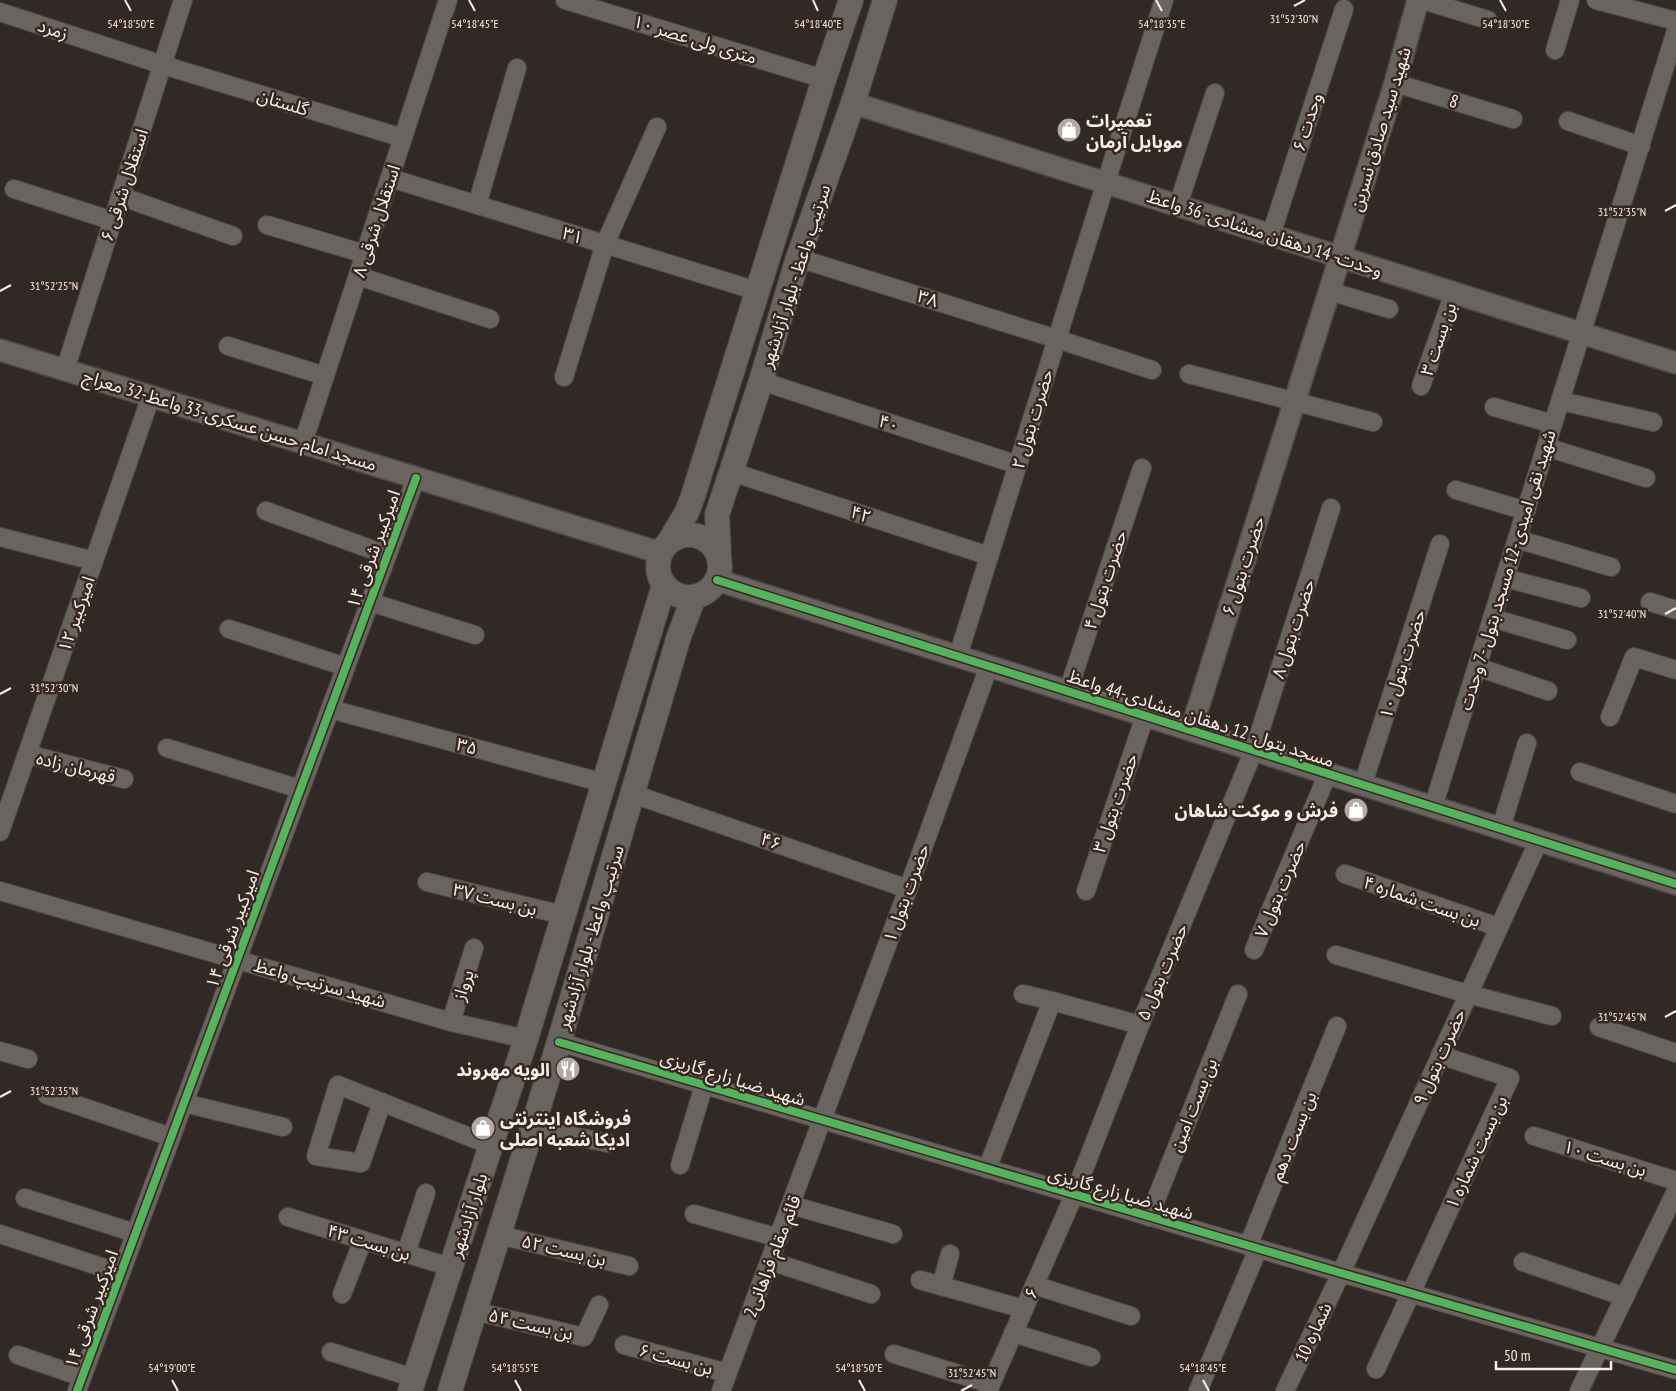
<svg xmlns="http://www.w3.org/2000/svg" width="1676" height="1391" font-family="'PT Sans Narrow','Noto Sans Arabic',sans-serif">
<rect width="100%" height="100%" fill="#312926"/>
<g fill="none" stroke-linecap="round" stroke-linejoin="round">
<defs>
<g id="minor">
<path d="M 565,0 L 824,79"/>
<path d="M 1422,0 L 1488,20"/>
<path d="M 1596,0 L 1676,21"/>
<path d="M 0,12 L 163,65 L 403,138"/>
<path d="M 1555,50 L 1570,0"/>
<path d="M 1395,83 L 1513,119"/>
<path d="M 1568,121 L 1641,146"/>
<path d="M 390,178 L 757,291"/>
<path d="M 14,189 L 113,221"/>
<path d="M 120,196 L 233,236"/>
<path d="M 477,205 L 517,68"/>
<path d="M 1178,205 L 1215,93"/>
<path d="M 267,225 L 365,254"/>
<path d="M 1271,235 L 1344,9"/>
<path d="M 798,258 L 1057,339 L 1152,370"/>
<path d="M 358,276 L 490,319"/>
<path d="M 1329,291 L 1389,309"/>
<path d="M 228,346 L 325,376"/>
<path d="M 65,370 L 183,0"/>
<path d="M 1189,374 L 1373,422"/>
<path d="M 564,377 L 605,244 L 657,127"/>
<path d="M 761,381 L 1018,465"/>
<path d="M 1421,386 L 1454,293"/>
<path d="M 1561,401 L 1653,422"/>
<path d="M 1494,407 L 1553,424"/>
<path d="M 303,443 L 448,0"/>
<path d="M 1546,447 L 1646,478"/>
<path d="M 732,472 L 989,556"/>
<path d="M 1456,490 L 1526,511"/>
<path d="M 266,511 L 387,555"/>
<path d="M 0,537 L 94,561"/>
<path d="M 1517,539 L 1611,567"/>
<path d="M 1505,578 L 1581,598"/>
<path d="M 370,602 L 475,635"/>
<path d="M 1650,602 L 1676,610"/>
<path d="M 1492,618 L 1567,640"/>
<path d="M 229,629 L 346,667"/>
<path d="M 958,656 L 1106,182 L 1164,0"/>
<path d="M 1477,667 L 1548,691"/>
<path d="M 1068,691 L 1142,468"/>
<path d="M 330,709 L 604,783"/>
<path d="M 1610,717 L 1634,657 L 1676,670"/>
<path d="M 167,748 L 300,789"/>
<path d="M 27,754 L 124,779"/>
<path d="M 1580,772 L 1676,804"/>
<path d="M 1363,784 L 1440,544"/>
<path d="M 633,794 L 908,889"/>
<path d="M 1433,807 L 1676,31"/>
<path d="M 1501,828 L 1527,743"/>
<path d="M 0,832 L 151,396"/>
<path d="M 1345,874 L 1498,927"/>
<path d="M 427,882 L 563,915"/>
<path d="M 0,891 L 451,1022 L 526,1039"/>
<path d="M 1086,891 L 1145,716"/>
<path d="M 1254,950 L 1328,773"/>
<path d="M 1336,955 L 1468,994 L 1552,1016"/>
<path d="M 1023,994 L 1052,1001"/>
<path d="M 451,1022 L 474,948"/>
<path d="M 1599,1027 L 1676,1053"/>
<path d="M 559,1042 L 1341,1273 L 1676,1370"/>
<path d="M 0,1051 L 28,1059"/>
<path d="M 47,1095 L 171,1137"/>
<path d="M 382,1102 L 361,1163 L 316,1156 L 338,1085 L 490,1145"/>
<path d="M 184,1103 L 283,1127"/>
<path d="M 532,1128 L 608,1143"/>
<path d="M 1534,1136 L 1676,1181"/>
<path d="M 680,1165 L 704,1085"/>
<path d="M 987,1169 L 1052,1001 L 1140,1025"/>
<path d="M 25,1198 L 135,1233"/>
<path d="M 791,1205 L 893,1234"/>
<path d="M 694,1214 L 779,1238"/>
<path d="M 288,1217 L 450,1267"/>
<path d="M 1149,1217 L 1238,994"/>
<path d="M 0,1234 L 120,1273"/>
<path d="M 499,1235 L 629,1266"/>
<path d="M 1248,1246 L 1337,1026"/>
<path d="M 406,1253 L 426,1193"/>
<path d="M 770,1261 L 871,1294"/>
<path d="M 1523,1262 L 1625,1297"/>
<path d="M 920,1280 L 1024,1309"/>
<path d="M 1034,1285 L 1131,1316"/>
<path d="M 941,1286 L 950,1254"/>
<path d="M 342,1294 L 363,1240"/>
<path d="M 474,1311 L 584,1337 L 599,1305"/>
<path d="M 1013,1333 L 1091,1357"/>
<path d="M 624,1345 L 727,1373"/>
<path d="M 331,1352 L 414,1378"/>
<path d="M 894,1354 L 991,1384"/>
<path d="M 18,1355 L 82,1377"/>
<path d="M 1376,1369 L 1510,1078 L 1440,1055"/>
<path d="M 77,1391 L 416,478"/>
<path d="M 721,1391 L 908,889 L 989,666"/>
<path d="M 988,1391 L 1074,1195 L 1140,1025 L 1254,750 L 1331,508"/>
<path d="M 1198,1391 L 1258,1249"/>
<path d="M 1285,1391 L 1341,1273 L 1539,840"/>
<path d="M 1579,1391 L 1676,1191"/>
</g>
<g id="tertiary">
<path d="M 853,103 L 1676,363"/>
<path d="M 0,350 L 661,553"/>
<path d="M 717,580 L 1676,884"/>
<path d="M 1191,730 L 1395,83 L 1418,0"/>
</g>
<g id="secondary">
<circle cx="689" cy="566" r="31"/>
<path d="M 669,542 L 687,512 L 693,496 L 824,79 L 851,0"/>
<path d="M 719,555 L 717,515 L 761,381 L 798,258 L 853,103 L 885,0"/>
<path d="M 410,1391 L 526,1039 L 664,585"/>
<path d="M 450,1391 L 559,1042 L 679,636 L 694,597"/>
</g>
</defs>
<use href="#minor" stroke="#4e4744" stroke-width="20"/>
<use href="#tertiary" stroke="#4e4744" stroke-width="24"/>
<use href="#secondary" stroke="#4e4744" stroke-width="26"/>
<use href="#minor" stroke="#6a6460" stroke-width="18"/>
<use href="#tertiary" stroke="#6a6460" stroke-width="21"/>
<use href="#secondary" stroke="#6a6460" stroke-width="24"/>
<defs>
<g id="cycleway">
<path d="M 717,580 L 1676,884"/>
<path d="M 559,1042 L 1341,1273 L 1676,1370"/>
<path d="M 77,1391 L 416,478"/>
</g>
</defs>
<use href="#cycleway" stroke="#362821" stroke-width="11"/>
<use href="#cycleway" stroke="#56b35d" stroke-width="8"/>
</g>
<path fill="none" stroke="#f8efea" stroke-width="2" d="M 125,0 L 131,11M 469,0 L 475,11M 813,0 L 818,11M 1156,0 L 1162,11M 1500,0 L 1506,11M 1294,6 L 1305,0M 1665,211 L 1676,205M 0,291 L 11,285M 1665,614 L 1676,608M 0,694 L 11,688M 1665,1017 L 1676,1011M 0,1097 L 11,1091M 172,1380 L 178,1391M 515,1380 L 521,1391M 859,1380 L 865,1391M 1203,1380 L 1209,1391M 961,1391 L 972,1385"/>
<defs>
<symbol id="shop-disc" viewBox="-11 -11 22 22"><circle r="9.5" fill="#b2aaa5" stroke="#362821"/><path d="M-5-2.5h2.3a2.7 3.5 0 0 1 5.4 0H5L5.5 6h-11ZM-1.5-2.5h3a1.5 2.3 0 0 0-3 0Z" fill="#fff"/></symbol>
<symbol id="restaurant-disc" viewBox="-11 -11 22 22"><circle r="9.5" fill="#b2aaa5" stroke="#362821"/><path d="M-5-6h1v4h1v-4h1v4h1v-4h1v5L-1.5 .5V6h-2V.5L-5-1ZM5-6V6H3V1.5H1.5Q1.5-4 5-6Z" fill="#fff"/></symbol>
</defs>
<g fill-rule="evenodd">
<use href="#shop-disc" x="1055" y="116" width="28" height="28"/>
<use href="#shop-disc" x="1342" y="796" width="28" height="28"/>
<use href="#restaurant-disc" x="554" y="1055" width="28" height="28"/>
<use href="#shop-disc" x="469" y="1114" width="28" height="28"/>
</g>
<g text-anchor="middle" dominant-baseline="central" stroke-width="5" stroke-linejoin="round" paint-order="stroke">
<g font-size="18" fill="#f8efea" stroke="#362821">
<text transform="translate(53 29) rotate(18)">زمرد</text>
<text transform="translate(695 39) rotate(17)">۱۰ متری ولی عصر</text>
<text transform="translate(1454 101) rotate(17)">8</text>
<text transform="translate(283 102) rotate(17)">گلستان</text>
<text transform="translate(1307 122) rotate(-72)">وحدت ۶</text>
<text transform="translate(1380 129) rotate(-73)">شهید سید صادق نسرین</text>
<text transform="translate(124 185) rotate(-72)">استقلال شرقی ۶</text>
<text transform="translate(376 221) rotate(-72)">استقلال شرقی ۸</text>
<text transform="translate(1265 233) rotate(18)">وحدت- 14 دهقان منشادی- 36 واعظ</text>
<text transform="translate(573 235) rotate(17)">۳۱</text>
<text transform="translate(795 276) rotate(-72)">سرتیپ واعظ - بلوار آزادشهر</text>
<text transform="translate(928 298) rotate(17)">۳۸</text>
<text transform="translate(1438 339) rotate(-71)">بن بست ۳</text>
<text transform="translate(1032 419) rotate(-73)">حضرت بتول ۲</text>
<text transform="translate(230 420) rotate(17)">مسجد امام حسن عسکری-33 واعظ-32 معراج</text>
<text transform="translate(889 423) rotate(18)">۴۰</text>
<text transform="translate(861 514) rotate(18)">۴۲</text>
<text transform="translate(373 549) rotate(-70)">۱۴ امیرکبیر شرقی</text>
<text transform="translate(1243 566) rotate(-72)">حضرت بتول ۶</text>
<text transform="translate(1507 570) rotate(-73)">شهید نقی امیدی-12 مسجد بتول -7 وحدت</text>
<text transform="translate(1105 580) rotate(-72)">حضرت بتول ۴</text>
<text transform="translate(76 614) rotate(-71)">امیرکبیر ۱۲</text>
<text transform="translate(1293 629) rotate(-72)">حضرت بتول ۸</text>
<text transform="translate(1402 664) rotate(-72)">حضرت بتول ۱۰</text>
<text transform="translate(1201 718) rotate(18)">مسجد بتول- 12 دهقان منشادی-44 واعظ</text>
<text transform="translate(467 746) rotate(15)">۳۵</text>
<text transform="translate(76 767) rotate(14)">قهرمان زاده</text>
<text transform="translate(1115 803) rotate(-71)">حضرت بتول ۳</text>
<text transform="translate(771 841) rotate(19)">۴۶</text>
<text transform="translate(1280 889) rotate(-67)">حضرت بتول ۷</text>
<text transform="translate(906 893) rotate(-70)">حضرت بتول ۱</text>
<text transform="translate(495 899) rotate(14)">بن بست ۳۷</text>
<text transform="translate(1422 901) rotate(19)">بن بست شماره ۴</text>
<text transform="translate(232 929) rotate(-70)">۱۴ امیرکبیر شرقی</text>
<text transform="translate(590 937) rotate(-73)">سرتیپ واعظ - بلوار آزادشهر</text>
<text transform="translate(1162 972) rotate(-67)">حضرت بتول ۵</text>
<text transform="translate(320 983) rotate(16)">شهید سرتیپ واعظ</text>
<text transform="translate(463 985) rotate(-72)">پرواز</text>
<text transform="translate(1439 1057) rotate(-66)">حضرت بتول ۹</text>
<text transform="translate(733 1078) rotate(17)">شهید ضیا زارع گاریزی</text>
<text transform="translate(1193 1105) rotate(-68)">بن بست امین</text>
<text transform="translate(1293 1136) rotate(-68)">بن بست دهم</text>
<text transform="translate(1476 1152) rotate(-65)">بن بست شماره ۱</text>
<text transform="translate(1605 1158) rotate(17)">بن بست ۱۰</text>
<text transform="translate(1121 1193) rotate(16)">شهید ضیا زارع گاریزی</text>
<text transform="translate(468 1215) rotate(-72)">بلوار آزادشهر</text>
<text transform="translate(369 1242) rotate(17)">بن بست ۴۳</text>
<text transform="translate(564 1250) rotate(13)">بن بست ۵۲</text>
<text transform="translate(772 1256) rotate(-69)">2قائم مقام فراهانی</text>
<text transform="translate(1031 1293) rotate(-67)">۶</text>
<text transform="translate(91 1309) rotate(-70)">۱۴ امیرکبیر شرقی</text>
<text transform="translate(531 1324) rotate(13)">بن بست ۵۴</text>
<text transform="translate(1313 1332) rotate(-65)">شماره 10</text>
<text transform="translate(676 1359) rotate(15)">بن بست ۶</text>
</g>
<g font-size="18" font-weight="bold" fill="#f8efea" stroke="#362821" text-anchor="start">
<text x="1086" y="120">تعمیرات<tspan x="1086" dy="21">موبایل آرمان</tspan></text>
<text x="1338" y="810" text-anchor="end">فرش و موکت شاهان</text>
<text x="550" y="1069" text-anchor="end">الویه مهروند</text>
<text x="500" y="1118">فروشگاه اینترنتی<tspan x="500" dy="21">ادیکا شعبه اصلی</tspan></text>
</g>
</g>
<g font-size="12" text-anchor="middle" fill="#f8efea" stroke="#362821" stroke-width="5" stroke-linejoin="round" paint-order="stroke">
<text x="1294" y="23">31°52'30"N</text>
<text x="131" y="28">54°18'50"E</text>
<text x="475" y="28">54°18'45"E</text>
<text x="818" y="28">54°18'40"E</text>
<text x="1162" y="28">54°18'35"E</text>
<text x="1506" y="28">54°18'30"E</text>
<text x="1622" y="216">31°52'35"N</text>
<text x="54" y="290">31°52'25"N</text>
<text x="1622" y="618">31°52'40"N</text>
<text x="54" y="692">31°52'30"N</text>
<text x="1622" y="1021">31°52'45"N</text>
<text x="54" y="1095">31°52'35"N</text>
<text x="172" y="1372">54°19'00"E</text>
<text x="515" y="1372">54°18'55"E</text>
<text x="859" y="1372">54°18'50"E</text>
<text x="1203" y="1372">54°18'45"E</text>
<text x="972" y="1377">31°52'45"N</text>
</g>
<path d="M1496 1361v8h115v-8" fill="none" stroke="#f8efea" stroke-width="2.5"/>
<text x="1504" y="1361" font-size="15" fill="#f8efea" stroke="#362821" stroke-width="4" paint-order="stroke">50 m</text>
</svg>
